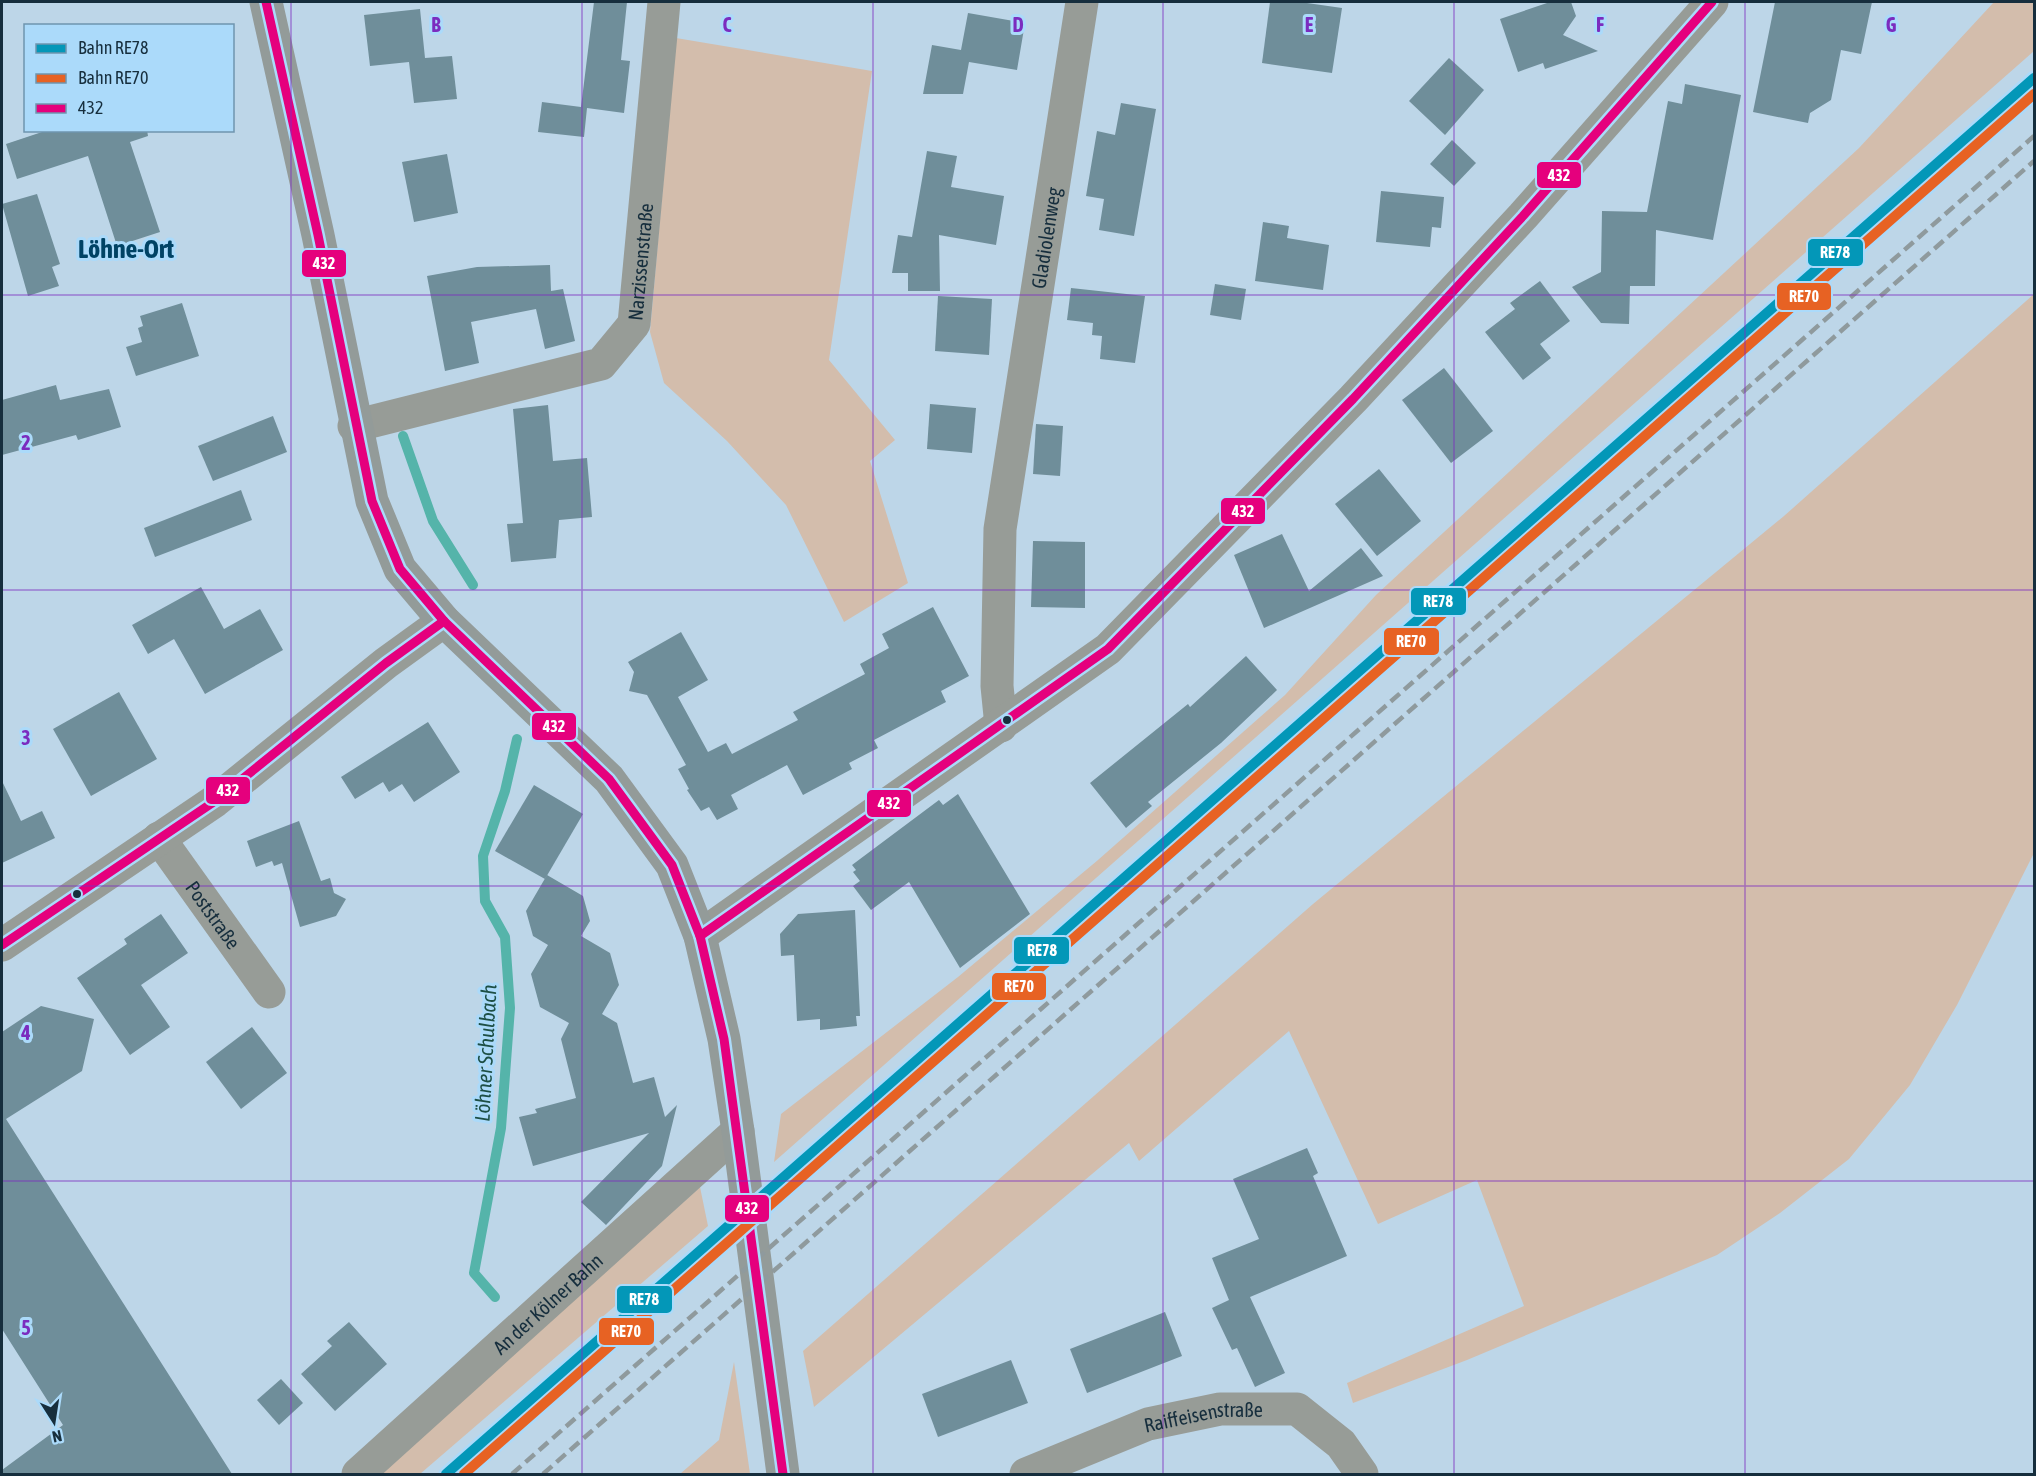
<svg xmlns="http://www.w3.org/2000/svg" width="2036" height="1476" font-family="'Asap Condensed',sans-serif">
<rect width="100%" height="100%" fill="#bdd6e8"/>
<g fill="#d3bdac">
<path d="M 1994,2 L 2034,2 L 2034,51 L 774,1162 L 781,1114 L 958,977 L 1098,860 L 1285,695 L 1376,595 L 1859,148 Z"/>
<path d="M 676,38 L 872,71 L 829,360 L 895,440 L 870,461 L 908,583 L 844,622 L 786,505 L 727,441 L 664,383 L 650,332 Z"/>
<path d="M 2034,294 L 2034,853 L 1957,1005 L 1910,1085 L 1849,1159 L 1780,1213 L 1717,1255 L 1467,1360 L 1353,1403 L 1347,1383 L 1524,1306 L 1477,1180 L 1378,1224 L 1289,1031 L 1139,1161 L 1129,1143 L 814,1407 L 803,1351 L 1313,904 L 1784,516 Z"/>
<path d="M 700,1187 L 708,1226 L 420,1474 L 380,1474 Z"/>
<path d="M 734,1362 L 750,1474 L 680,1474 L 719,1440 Z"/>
</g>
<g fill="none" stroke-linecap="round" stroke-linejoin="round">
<g stroke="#55b4aa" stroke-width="10">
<path d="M 403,436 L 433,521 L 473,585"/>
<path d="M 495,1297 L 474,1273 L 501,1128 L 510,1008 L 505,937 L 485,901 L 483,856 L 505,791 L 517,739"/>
</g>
</g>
<g fill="#6f8e9a">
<path d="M 594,2 L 627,2 L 621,60 L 630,61 L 624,113 L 587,108 L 584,137 L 538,132 L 542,102 L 581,107 Z"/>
<path d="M 1270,2 L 1300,2 L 1342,8 L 1332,73 L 1262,63 Z"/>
<path d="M 1550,2 L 1571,2 L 1576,16 L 1563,35 L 1598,51 L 1545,69 L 1543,63 L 1518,72 L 1500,19 Z"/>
<path d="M 1775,2 L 1872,2 L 1861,54 L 1841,50 L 1831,100 L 1810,113 L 1808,123 L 1753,112 Z"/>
<path d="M 420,9 L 425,58 L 452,56 L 457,99 L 414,103 L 409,62 L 370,66 L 364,15 Z"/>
<path d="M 968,13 L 1025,23 L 1017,70 L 969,62 L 963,94 L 923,94 L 932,45 L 961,50 Z"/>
<path d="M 1449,58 L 1484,90 L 1445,135 L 1409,101 Z"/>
<path d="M 1685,84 L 1741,95 L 1713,240 L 1656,230 L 1655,286 L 1630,286 L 1629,324 L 1601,323 L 1572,287 L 1601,272 L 1602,211 L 1647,212 L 1668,101 L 1682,104 Z"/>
<path d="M 1121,103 L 1156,109 L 1134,236 L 1099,230 L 1104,199 L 1086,196 L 1097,131 L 1115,135 Z"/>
<path d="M 48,130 L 147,130 L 148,136 L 130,142 L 160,232 L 117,246 L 88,156 L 17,179 L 6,144 Z"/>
<path d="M 1452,140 L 1476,163 L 1454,186 L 1430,164 Z"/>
<path d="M 927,151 L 957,156 L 951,187 L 1004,196 L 996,245 L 939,235 L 940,291 L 908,291 L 908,273 L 892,273 L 898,235 L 912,237 Z"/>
<path d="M 447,154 L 458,213 L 414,222 L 402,162 Z"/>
<path d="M 1381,191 L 1444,197 L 1441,228 L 1432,227 L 1430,247 L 1376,242 Z"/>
<path d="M 37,194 L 60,264 L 52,267 L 59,286 L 28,296 L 2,204 Z"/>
<path d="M 1263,222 L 1289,226 L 1287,238 L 1329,245 L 1323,290 L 1255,281 Z"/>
<path d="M 550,265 L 551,291 L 563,289 L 575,341 L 545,349 L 536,309 L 471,322 L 479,363 L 445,371 L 427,276 L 477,267 Z"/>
<path d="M 1540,281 L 1570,321 L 1540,344 L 1551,358 L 1523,380 L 1485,332 L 1515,309 L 1510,303 Z"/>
<path d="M 1215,284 L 1246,289 L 1241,320 L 1210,315 Z"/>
<path d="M 1071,288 L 1145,296 L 1135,363 L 1100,359 L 1102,336 L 1092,335 L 1093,323 L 1067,320 Z"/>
<path d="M 938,296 L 992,299 L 989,355 L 935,351 Z"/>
<path d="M 182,303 L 199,356 L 136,376 L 126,347 L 142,342 L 138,328 L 143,326 L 140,316 Z"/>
<path d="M 1444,368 L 1493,431 L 1451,463 L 1402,400 Z"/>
<path d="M 56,385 L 60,400 L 109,389 L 121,427 L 78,440 L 76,435 L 2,455 L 2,400 Z"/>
<path d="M 930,404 L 976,408 L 972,453 L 927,449 Z"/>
<path d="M 548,405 L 553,461 L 587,458 L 592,517 L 559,520 L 556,558 L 511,562 L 507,524 L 523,523 L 513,409 Z"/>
<path d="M 273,416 L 287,452 L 213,481 L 198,446 Z"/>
<path d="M 1036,424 L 1063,426 L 1060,476 L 1033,474 Z"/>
<path d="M 1379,469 L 1421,521 L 1377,556 L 1335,504 Z"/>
<path d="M 241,490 L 252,520 L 155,557 L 144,528 Z"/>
<path d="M 1282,534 L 1309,591 L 1361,548 L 1383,576 L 1264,628 L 1234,555 Z"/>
<path d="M 1033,541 L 1085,542 L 1085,608 L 1031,607 Z"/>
<path d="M 201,587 L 224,629 L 260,609 L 283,650 L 205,694 L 174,639 L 148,654 L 132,625 Z"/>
<path d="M 933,607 L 969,676 L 941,691 L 946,702 L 874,740 L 878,748 L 849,763 L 852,769 L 803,795 L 787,765 L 731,795 L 738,809 L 717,820 L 709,807 L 701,811 L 687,790 L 689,789 L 678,769 L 686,765 L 647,695 L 629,691 L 634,672 L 628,662 L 681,632 L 708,680 L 678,697 L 708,752 L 726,743 L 732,754 L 798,720 L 793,712 L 865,674 L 860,664 L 889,648 L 882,634 Z"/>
<path d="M 1246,656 L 1277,690 L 1221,743 L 1148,802 L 1152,806 L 1126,828 L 1090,783 L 1188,704 L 1190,707 Z"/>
<path d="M 119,692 L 157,759 L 91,796 L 53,729 Z"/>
<path d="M 428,722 L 460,772 L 414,802 L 402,784 L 389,792 L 383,782 L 355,799 L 341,777 Z"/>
<path d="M 2,781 L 21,821 L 42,811 L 55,838 L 2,863 Z"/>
<path d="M 534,785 L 583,814 L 545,879 L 495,851 Z"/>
<path d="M 958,794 L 1030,914 L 960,968 L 909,882 L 871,910 L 853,886 L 860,881 L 853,872 L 856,870 L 852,865 L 939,800 L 943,805 Z"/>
<path d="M 299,821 L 321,881 L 330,878 L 334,893 L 346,899 L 336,916 L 300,927 L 282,863 L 274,866 L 272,861 L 256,867 L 247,841 Z"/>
<path d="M 547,875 L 583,896 L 590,921 L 581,936 L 610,953 L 619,985 L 602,1014 L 617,1023 L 633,1083 L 654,1077 L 665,1117 L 677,1105 L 662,1166 L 606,1225 L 581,1202 L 649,1133 L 533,1166 L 519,1117 L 537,1113 L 535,1109 L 576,1098 L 561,1039 L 569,1023 L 540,1007 L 531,974 L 548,945 L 533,936 L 526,911 Z"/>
<path d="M 855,910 L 860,1016 L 856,1016 L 857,1026 L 820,1030 L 820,1019 L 797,1021 L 794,955 L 781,956 L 780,934 L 798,914 Z"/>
<path d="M 161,914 L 188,953 L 141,985 L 170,1027 L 130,1055 L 77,978 L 127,944 L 124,939 Z"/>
<path d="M 41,1006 L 94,1019 L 82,1071 L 6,1119 L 232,1474 L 2,1474 L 2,1470 L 63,1425 L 2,1329 L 2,1032 Z"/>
<path d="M 252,1027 L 287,1073 L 241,1109 L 206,1062 Z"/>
<path d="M 1307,1148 L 1318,1173 L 1313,1176 L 1347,1256 L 1250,1297 L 1285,1373 L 1255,1387 L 1237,1348 L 1232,1350 L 1212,1308 L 1229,1300 L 1212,1258 L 1259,1239 L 1233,1179 Z"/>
<path d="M 1165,1312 L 1182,1356 L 1087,1393 L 1070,1349 Z"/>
<path d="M 349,1322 L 387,1364 L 335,1411 L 301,1374 L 332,1346 L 327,1341 Z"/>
<path d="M 1011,1360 L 1028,1403 L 938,1437 L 922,1394 Z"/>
<path d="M 281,1379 L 303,1403 L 279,1425 L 257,1400 Z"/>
</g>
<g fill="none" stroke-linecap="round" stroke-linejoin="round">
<g stroke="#979c97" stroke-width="33">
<path id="s1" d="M 354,426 L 601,364 L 634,324 L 664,2"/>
<path id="s2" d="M 1001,726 L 997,686 L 1000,529 L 1082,2"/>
<path id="s3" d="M 159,838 L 269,992"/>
<path d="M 700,936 L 1108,649 L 1353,399 L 1523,216 L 1712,2"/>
<path d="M 2,945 L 215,801 L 386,663 L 444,621"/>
<path id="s4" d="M 358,1474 L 738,1131"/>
<path id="s5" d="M 1026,1474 L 1148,1424 L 1220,1409 L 1297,1409 L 1341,1444 L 1362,1474"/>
</g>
<path stroke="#939b99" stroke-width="33" d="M 266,2 L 318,235 L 372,501 L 400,569 L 444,621 L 609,779 L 672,865 L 700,936 L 724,1039 L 738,1131 L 783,1474"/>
<g stroke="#8f9a9d" stroke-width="4.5" stroke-dasharray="12 6" stroke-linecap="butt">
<path d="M 512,1474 L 2034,136"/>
<path d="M 543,1474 L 2034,161"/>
</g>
<defs>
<g id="bus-1">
<path d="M 266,2 L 318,235 L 372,501 L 400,569 L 444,621 L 609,779 L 672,865 L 700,936 L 724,1039 L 783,1474"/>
<path d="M 700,936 L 1108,649 L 1353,399 L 1523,216 L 1712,2"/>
<path d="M 2,945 L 215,801 L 386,663 L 444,621"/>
</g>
</defs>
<use href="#bus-1" stroke="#abdafa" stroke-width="14"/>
<use href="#bus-1" stroke="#e5007d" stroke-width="9"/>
<defs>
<path id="rail-1" d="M 446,1474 L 2034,78"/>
<path id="rail-2" d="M 464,1474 L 2034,94"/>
</defs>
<use href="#rail-1" stroke="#abdafa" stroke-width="15"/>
<use href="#rail-2" stroke="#abdafa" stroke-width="15"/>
<use href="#rail-1" stroke="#0397b8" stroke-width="10"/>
<use href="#rail-2" stroke="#e76223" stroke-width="10"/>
</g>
<path fill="none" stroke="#7b2cbf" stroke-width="1.5" stroke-opacity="0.55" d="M 291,2 L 291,1474M 582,2 L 582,1474M 873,2 L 873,1474M 1163,2 L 1163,1474M 1454,2 L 1454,1474M 1745,2 L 1745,1474M 2,295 L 2034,295M 2,590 L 2034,590M 2,886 L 2034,886M 2,1181 L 2034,1181"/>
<g fill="#162e3d" stroke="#abdafa" stroke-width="2">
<circle cx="1007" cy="720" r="5"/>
<circle cx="77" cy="894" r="5"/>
</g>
<g text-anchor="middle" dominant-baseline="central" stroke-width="6" stroke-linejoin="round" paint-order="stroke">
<g font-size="20" fill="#162e3d" stroke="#abdafa">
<text stroke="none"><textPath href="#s2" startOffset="492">Gladiolenweg</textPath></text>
<text stroke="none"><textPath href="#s1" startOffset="369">Narzissenstraße</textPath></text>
<text stroke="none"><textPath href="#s3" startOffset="94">Poststraße</textPath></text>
<text stroke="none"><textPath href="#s4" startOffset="255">An der Kölner Bahn</textPath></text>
<text stroke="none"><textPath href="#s5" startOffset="188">Raiffeisenstraße</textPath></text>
</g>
<g font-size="21" font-style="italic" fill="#1d4f45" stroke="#abdafa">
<text transform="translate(485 1053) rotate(-87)">Löhner Schulbach</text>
</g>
<g font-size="26" font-weight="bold" fill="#004365" stroke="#abdafa">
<text x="126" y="249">Löhne-Ort</text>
</g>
</g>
<g font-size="20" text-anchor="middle" font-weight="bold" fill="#7b2cbf" stroke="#abdafa" stroke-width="6" stroke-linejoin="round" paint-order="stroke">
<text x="436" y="32">B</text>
<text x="727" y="32">C</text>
<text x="1018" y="32">D</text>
<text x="1309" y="32">E</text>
<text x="1600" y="32">F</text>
<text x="1891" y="32">G</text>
<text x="26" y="450">2</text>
<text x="26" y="745">3</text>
<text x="26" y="1040">4</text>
<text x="26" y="1335">5</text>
</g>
<g stroke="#abdafa" stroke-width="2">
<rect x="1536" y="161" width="46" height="28" rx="6" fill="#e5007d"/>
<rect x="1807" y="238" width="57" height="29" rx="6" fill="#0397b8"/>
<rect x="301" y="249" width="46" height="29" rx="6" fill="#e5007d"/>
<rect x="1776" y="282" width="56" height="29" rx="6" fill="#e76223"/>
<rect x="1220" y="497" width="46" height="28" rx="6" fill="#e5007d"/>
<rect x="1410" y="587" width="57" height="29" rx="6" fill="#0397b8"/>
<rect x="1383" y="627" width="57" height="29" rx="6" fill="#e76223"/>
<rect x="531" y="712" width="46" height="29" rx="6" fill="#e5007d"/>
<rect x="205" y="776" width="46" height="29" rx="6" fill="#e5007d"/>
<rect x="866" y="789" width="46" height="29" rx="6" fill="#e5007d"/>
<rect x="1013" y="936" width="57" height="29" rx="6" fill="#0397b8"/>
<rect x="991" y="972" width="56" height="29" rx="6" fill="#e76223"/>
<rect x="724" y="1194" width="46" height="29" rx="6" fill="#e5007d"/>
<rect x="616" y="1285" width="57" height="29" rx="6" fill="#0397b8"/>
<rect x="598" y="1317" width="57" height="29" rx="6" fill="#e76223"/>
</g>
<g font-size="16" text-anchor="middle" font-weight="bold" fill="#fff">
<text x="1559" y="181">432</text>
<text x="1835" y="258">RE78</text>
<text x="324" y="269">432</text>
<text x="1804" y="302">RE70</text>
<text x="1243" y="517">432</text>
<text x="1438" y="607">RE78</text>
<text x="1411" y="647">RE70</text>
<text x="554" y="732">432</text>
<text x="228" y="796">432</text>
<text x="889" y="809">432</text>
<text x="1042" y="956">RE78</text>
<text x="1019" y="992">RE70</text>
<text x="747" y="1214">432</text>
<text x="644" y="1305">RE78</text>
<text x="626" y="1337">RE70</text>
</g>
<rect width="2036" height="1476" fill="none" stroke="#162e3d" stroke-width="6"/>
<rect x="24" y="24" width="210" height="108" fill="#abdafa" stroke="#6f95ae" stroke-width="1.5"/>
<rect x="36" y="44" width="30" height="9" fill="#0397b8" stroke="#6f95ae" stroke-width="1.5"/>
<text x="78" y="54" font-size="18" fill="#162e3d">Bahn RE78</text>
<rect x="36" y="74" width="30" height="9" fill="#e76223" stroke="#6f95ae" stroke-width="1.5"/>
<text x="78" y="84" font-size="18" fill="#162e3d">Bahn RE70</text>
<rect x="36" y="104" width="30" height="9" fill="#e5007d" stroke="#6f95ae" stroke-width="1.5"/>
<text x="78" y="114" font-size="18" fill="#162e3d">432</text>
<g transform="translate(54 1422) rotate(168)" stroke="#abdafa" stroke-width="4.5" paint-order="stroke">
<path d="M0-4.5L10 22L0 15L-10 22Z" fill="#162e3d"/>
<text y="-9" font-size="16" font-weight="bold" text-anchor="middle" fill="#162e3d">N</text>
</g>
</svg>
